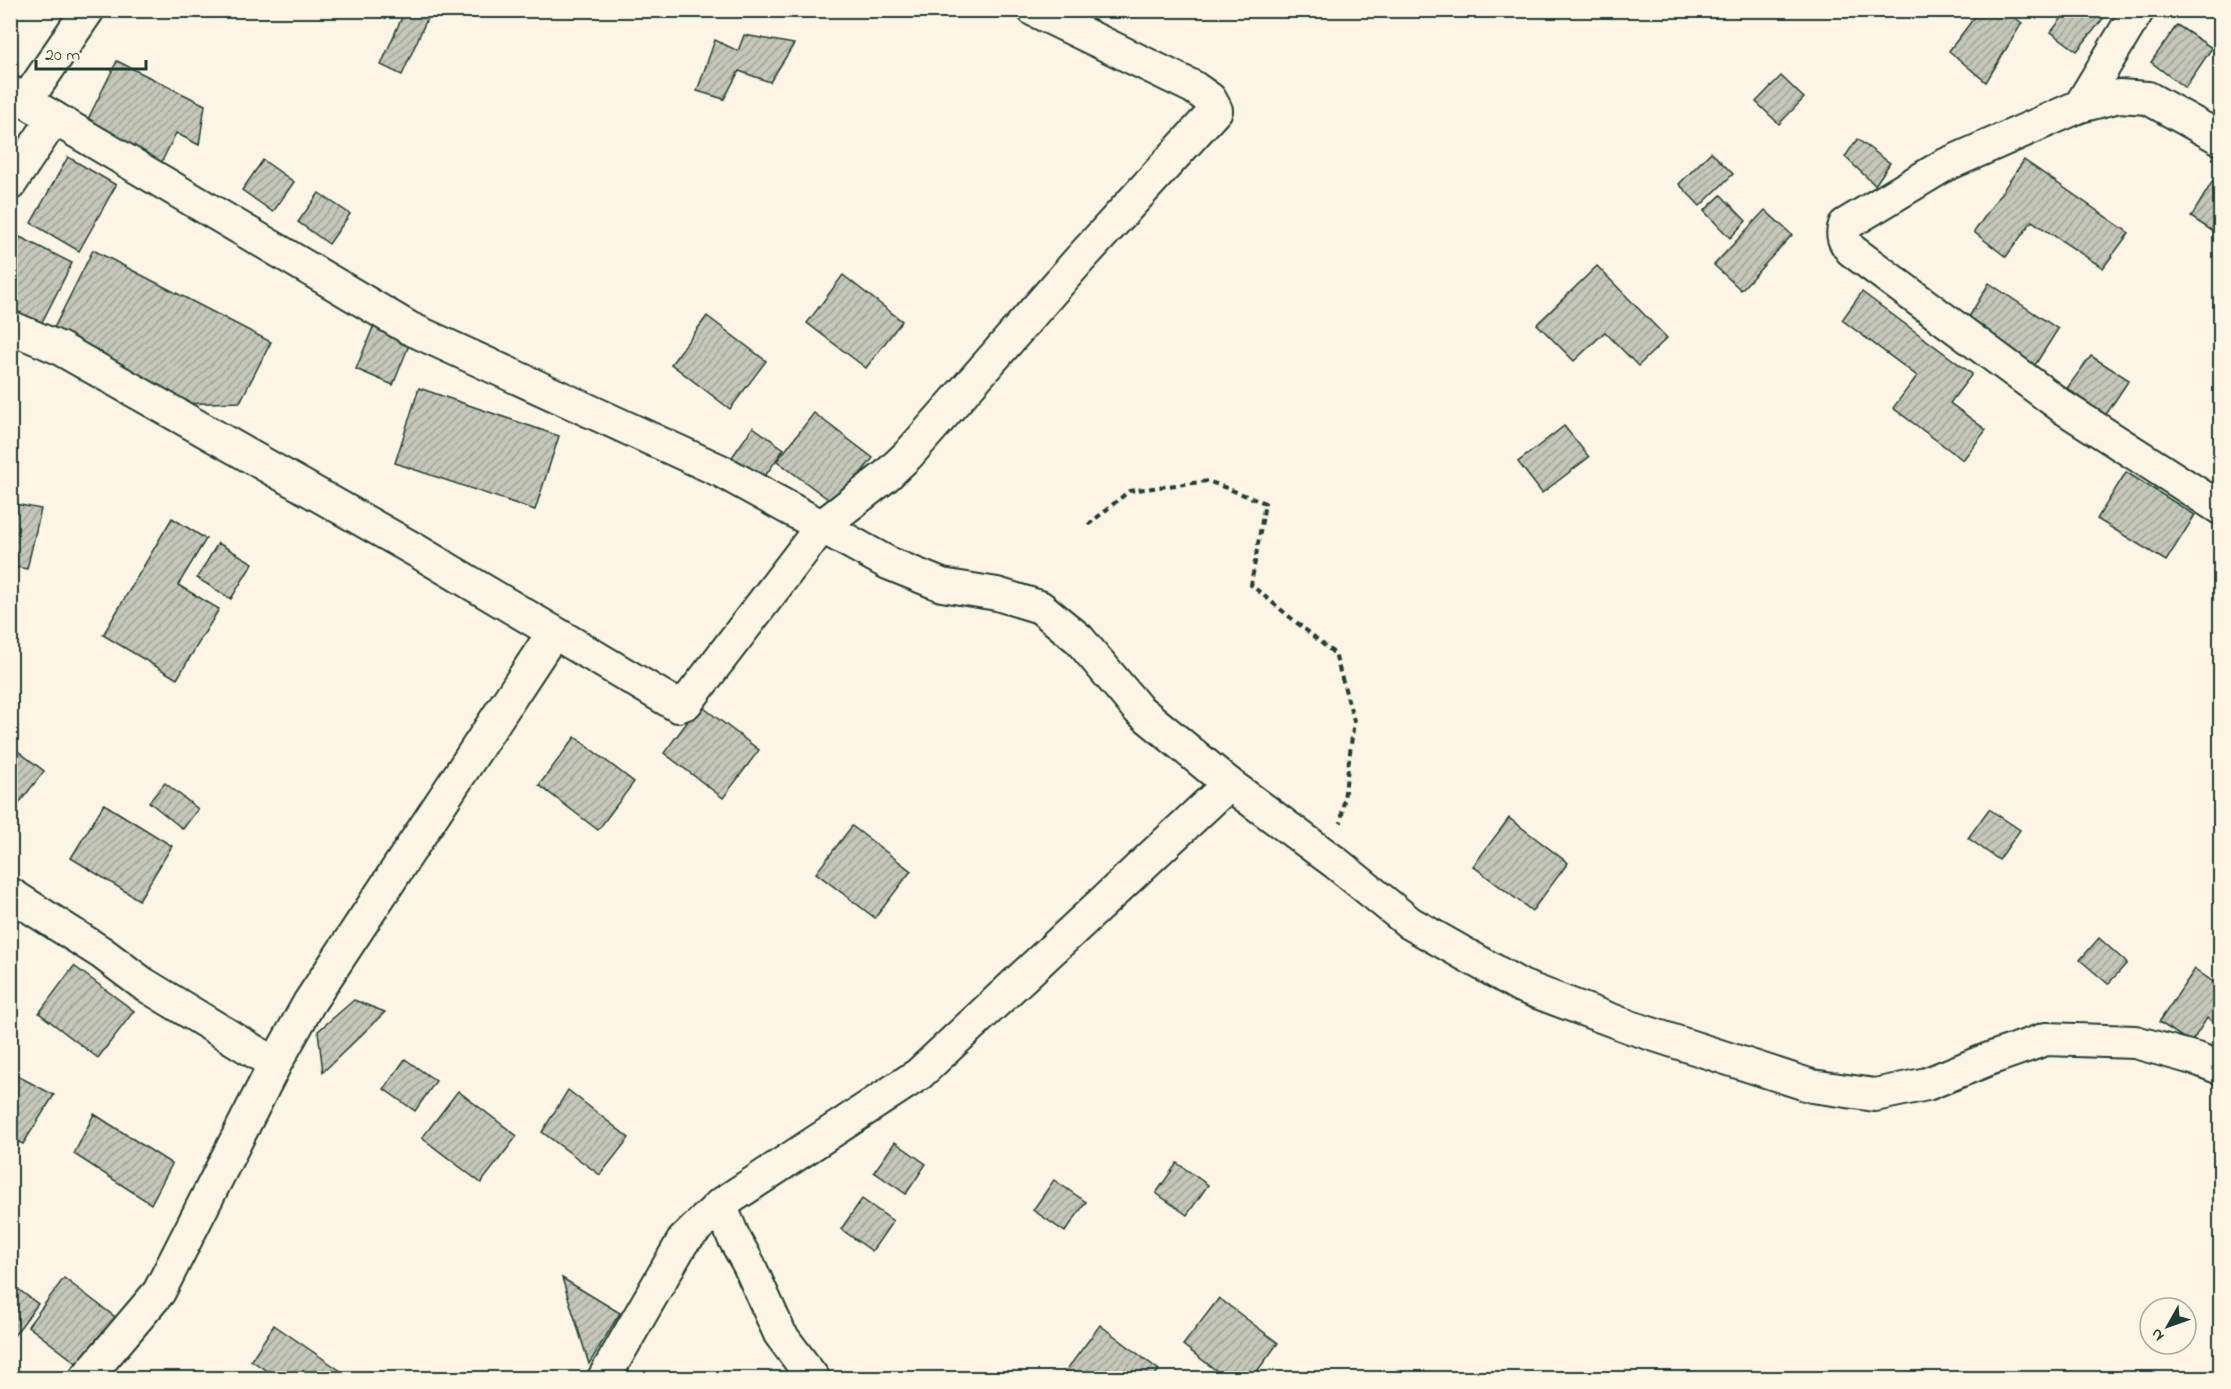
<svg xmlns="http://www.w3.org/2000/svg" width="2231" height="1389" font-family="'Indie Flower',sans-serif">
<defs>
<pattern id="building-hatch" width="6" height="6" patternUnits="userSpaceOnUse" patternTransform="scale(1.5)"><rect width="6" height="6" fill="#c5c7b9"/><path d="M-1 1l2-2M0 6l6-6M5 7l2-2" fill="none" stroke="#9fa397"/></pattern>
</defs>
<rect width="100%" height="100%" fill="#fcf5e5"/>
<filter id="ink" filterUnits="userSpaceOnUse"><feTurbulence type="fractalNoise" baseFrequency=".0167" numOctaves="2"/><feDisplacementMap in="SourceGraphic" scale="12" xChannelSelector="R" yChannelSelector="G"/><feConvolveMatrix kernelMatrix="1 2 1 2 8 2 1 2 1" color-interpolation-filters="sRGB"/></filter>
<g filter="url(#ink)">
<g fill="url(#building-hatch)" stroke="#1f3d34" stroke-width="1.5">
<path d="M 405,10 L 430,12 L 402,75 L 381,65 Z"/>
<path d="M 1980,10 L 2004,10 L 2022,23 L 1986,82 L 1949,51 Z"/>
<path d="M 2068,10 L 2110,10 L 2077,51 L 2051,32 Z"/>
<path d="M 2177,25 L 2212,48 L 2185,88 L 2151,62 Z"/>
<path d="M 744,35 L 794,44 L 770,82 L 739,71 L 724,99 L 697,91 L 715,40 L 738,51 Z"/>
<path d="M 117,61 L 205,105 L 199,145 L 176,133 L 160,165 L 84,127 Z"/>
<path d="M 1781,76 L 1804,98 L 1779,124 L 1756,102 Z"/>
<path d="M 1857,139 L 1890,163 L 1875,185 L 1845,157 Z"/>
<path d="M 1711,152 L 1733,174 L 1700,206 L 1679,184 Z"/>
<path d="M 68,157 L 116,185 L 79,251 L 31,223 Z"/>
<path d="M 263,160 L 294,182 L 273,212 L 242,190 Z"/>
<path d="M 2024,160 L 2129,233 L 2103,268 L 2032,221 L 2006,257 L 1974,232 Z"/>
<path d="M 2214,179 L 2220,184 L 2220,236 L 2191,217 Z"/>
<path d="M 319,193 L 350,214 L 329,244 L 298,222 Z"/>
<path d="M 1721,195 L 1746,221 L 1730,238 L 1704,211 Z"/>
<path d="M 1765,210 L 1792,235 L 1741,290 L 1714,265 Z"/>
<path d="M 20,237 L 72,263 L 38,330 L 10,316 L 10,256 Z"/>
<path d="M 93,250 L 271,342 L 240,402 L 177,404 L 49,338 Z"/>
<path d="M 1597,266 L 1667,338 L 1638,366 L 1605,332 L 1574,361 L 1537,324 Z"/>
<path d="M 843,275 L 902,321 L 866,368 L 807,323 Z"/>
<path d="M 1989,283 L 2058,329 L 2035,365 L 1966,322 Z"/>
<path d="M 1862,292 L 1972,374 L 1950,403 L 1986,430 L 1963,460 L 1893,408 L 1917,376 L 1842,320 Z"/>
<path d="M 707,316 L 766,361 L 730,409 L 671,364 Z"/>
<path d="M 376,320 L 413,335 L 393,385 L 356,369 Z"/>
<path d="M 2091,356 L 2129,380 L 2105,416 L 2067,388 Z"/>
<path d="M 419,388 L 559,436 L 535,510 L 395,463 Z"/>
<path d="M 814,413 L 873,458 L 836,505 L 777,461 Z"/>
<path d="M 1564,426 L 1589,457 L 1542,493 L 1518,462 Z"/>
<path d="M 753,427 L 784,449 L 763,479 L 732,457 Z"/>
<path d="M 2126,472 L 2195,515 L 2166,561 L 2097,519 Z"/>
<path d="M 10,503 L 41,509 L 27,569 L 10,566 Z"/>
<path d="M 172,518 L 206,539 L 178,585 L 219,609 L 177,679 L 103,635 Z"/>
<path d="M 218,543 L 253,563 L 231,599 L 197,578 Z"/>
<path d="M 700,705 L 759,750 L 723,798 L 664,753 Z"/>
<path d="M 575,737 L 634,782 L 598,830 L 539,785 Z"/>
<path d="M 10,745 L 44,771 L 10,815 Z"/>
<path d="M 165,783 L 198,809 L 183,829 L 149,802 Z"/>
<path d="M 104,804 L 172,846 L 139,900 L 71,858 Z"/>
<path d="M 1989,809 L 2020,830 L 1999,860 L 1968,838 Z"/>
<path d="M 1509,818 L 1568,863 L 1532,911 L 1473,866 Z"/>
<path d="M 852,826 L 911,871 L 875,918 L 816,873 Z"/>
<path d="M 2099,938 L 2127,963 L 2108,984 L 2080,960 Z"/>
<path d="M 74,966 L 134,1011 L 98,1058 L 39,1013 Z"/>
<path d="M 2195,969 L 2220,987 L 2220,1027 L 2207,1018 L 2191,1043 L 2159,1022 Z"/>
<path d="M 354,1000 L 385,1012 L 323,1072 L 318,1031 Z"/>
<path d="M 405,1059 L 436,1081 L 415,1111 L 384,1089 Z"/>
<path d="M 10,1072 L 54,1095 L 23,1144 L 10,1138 Z"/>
<path d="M 568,1090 L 629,1138 L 600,1175 L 542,1132 Z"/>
<path d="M 458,1091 L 517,1136 L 481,1183 L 422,1138 Z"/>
<path d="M 94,1114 L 172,1164 L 151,1204 L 74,1154 Z"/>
<path d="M 895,1142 L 926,1164 L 906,1194 L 874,1172 Z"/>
<path d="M 1177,1163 L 1208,1185 L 1187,1215 L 1156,1193 Z"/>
<path d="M 1054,1180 L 1086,1202 L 1065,1232 L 1033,1210 Z"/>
<path d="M 862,1199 L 893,1221 L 872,1251 L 841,1229 Z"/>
<path d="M 64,1278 L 123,1323 L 87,1371 L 28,1326 Z"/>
<path d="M 562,1278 L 620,1313 L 589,1364 Z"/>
<path d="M 10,1283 L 38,1304 L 10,1341 Z"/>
<path d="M 1219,1298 L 1278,1343 L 1252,1378 L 1226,1378 L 1183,1345 Z"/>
<path d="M 274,1325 L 351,1378 L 277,1378 L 251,1360 Z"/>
<path d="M 1100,1325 L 1159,1370 L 1153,1378 L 1073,1378 L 1065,1372 Z"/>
</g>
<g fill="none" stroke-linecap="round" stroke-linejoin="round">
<defs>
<g id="minor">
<path d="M 10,92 L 409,328 L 723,472 L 888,563 L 942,585 L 997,594 L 1040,607 L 1079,639 L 1138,709 L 1229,784 L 1336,863 L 1410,923 L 1521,986 L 1630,1027 L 1812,1086 L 1875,1095 L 1927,1084 L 1989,1059 L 2046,1039 L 2135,1042 L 2200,1060 L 2220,1068"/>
<path d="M 26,101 L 88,10"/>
<path d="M 2080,106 L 2138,10"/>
<path d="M 2220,138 L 2148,98 L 2119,96 L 2080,106 L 1943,166 L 1845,225 C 1841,235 1844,241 1851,250 L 2064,408 L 2220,508"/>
<path d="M 10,184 L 54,118"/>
<path d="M 10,327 L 59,348 L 417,551 L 678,706 L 686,703 L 693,694 L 822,526 L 886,476 L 908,455 L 1080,259 L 1216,110 L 1210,99 L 1193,87 L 1034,10"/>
<path d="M 10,894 L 102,953 L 142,983 L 275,1064"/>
<path d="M 720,1205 L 734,1238 L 749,1265 L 780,1334 L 813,1378"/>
<path d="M 86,1378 L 159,1292 L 275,1064 L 309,1003 L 553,633"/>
<path d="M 604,1378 L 683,1241 L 720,1205 L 919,1074 L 1229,784"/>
</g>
</defs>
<use href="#minor" stroke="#1f3d34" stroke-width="36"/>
<path stroke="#1f3d34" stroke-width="4" stroke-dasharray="6 4.5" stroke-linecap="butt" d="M 1088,525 L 1129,491 L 1208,481 L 1265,503 L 1251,585 L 1335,654 L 1354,721 L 1341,823"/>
<use href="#minor" stroke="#fcf5e5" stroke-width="32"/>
</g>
</g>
<rect width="2231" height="1389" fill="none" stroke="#fcf5e5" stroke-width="36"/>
<rect x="18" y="18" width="2195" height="1353" fill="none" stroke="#1f3d34" stroke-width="2" filter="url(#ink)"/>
<g transform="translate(2168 1326) rotate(230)"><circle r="28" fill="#fcf5e5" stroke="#a4ab9e" stroke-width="1.5"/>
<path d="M0-4.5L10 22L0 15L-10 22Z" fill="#1f3d34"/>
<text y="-9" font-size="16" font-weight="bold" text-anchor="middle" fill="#1f3d34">N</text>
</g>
<path d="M36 60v9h110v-9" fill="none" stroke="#1f3d34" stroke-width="3"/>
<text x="45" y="60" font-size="18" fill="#1f3d34" stroke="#fcf5e5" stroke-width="4.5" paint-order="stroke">20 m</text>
</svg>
